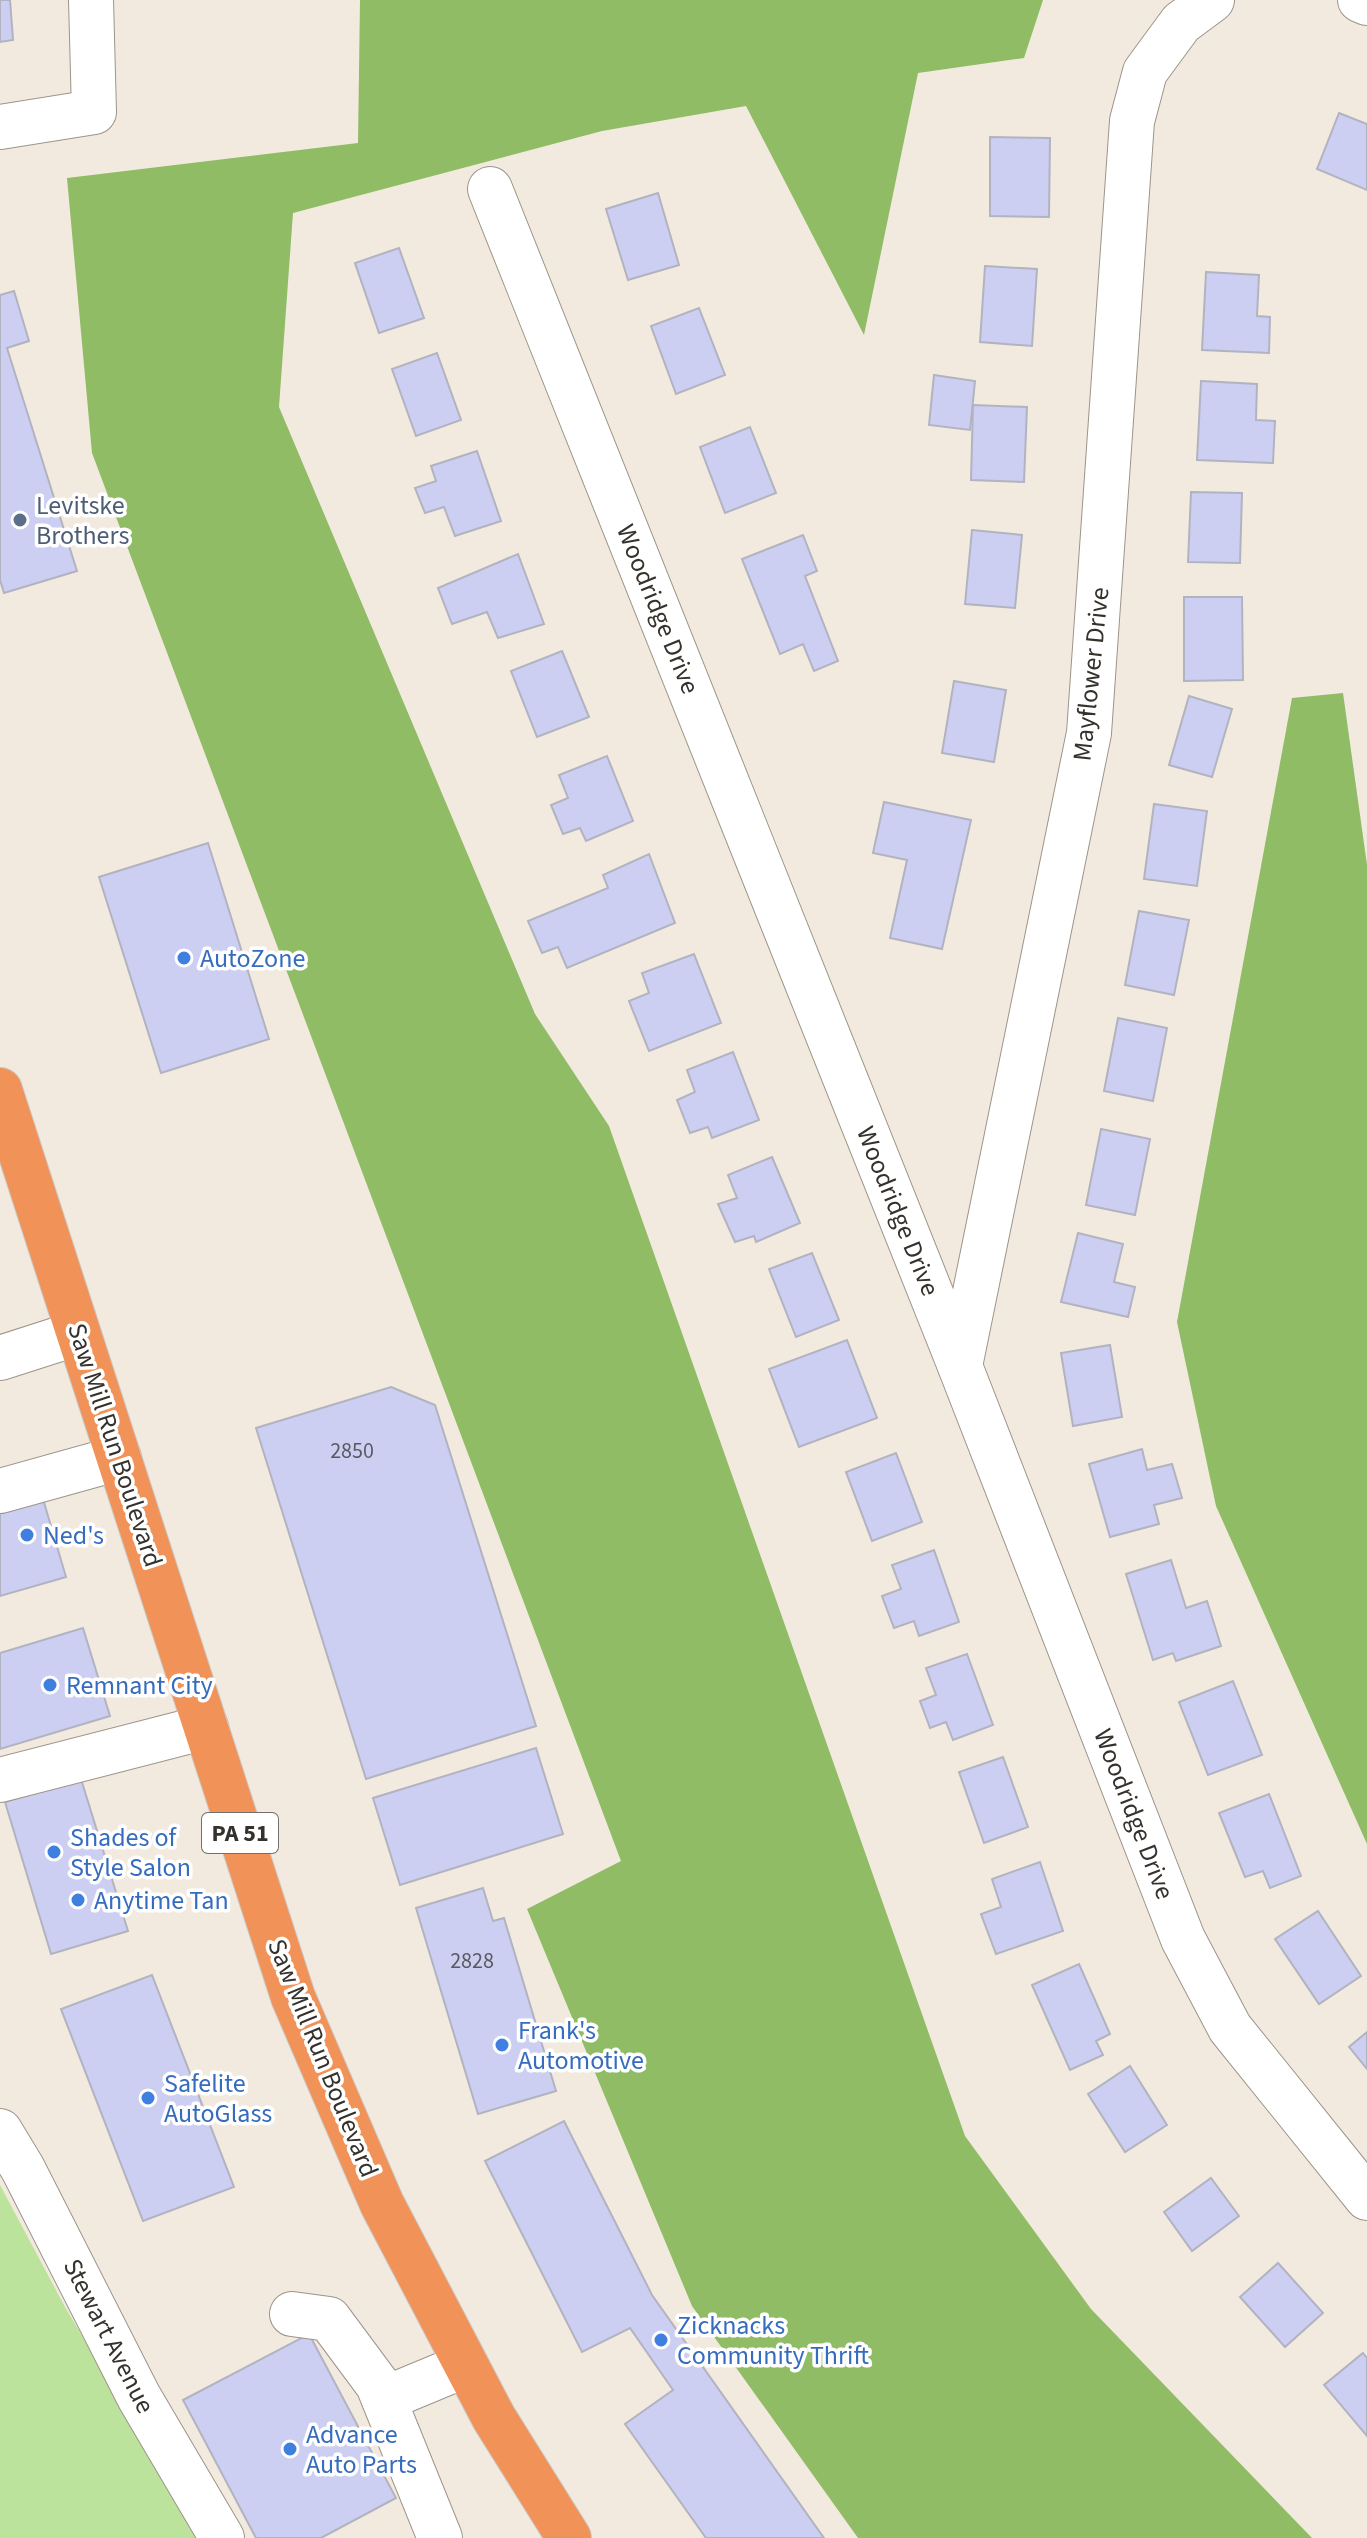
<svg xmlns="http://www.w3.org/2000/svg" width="1367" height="2538" font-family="'Source Sans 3',sans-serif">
<rect width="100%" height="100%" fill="#f3eadf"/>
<path fill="#bce39b" d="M 0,2185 L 65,2307 L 202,2538 L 0,2538 Z"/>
<g fill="#8fbc65">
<path d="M 360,0 L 1043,0 L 1024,58 L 918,73 L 864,335 L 746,106 L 602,131 L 293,213 L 279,407 L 535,1014 L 609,1126 L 965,2136 L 1091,2309 L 1312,2538 L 858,2538 L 692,2306 L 527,1909 L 621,1861 L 92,453 L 67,178 L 358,143 Z"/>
<path d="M 1343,693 L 1367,865 L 1367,1844 L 1216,1506 L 1177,1322 L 1292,698 Z"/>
</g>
<g fill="#cccef2" stroke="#b2b3c0" stroke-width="2">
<path d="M 0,0 L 10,0 L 13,40 L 0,42 Z"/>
<path d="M 1339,113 L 1367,124 L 1367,190 L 1317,169 Z"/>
<path d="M 990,137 L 1050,138 L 1049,217 L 990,216 Z"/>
<path d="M 658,193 L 679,265 L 628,280 L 606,209 Z"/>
<path d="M 399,248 L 424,318 L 379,333 L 355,263 Z"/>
<path d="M 985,266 L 1037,269 L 1032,346 L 980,342 Z"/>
<path d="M 1206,272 L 1259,275 L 1257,316 L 1270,317 L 1269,353 L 1202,350 Z"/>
<path d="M 14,291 L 29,341 L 7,348 L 77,571 L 4,593 L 0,580 L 0,295 Z"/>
<path d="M 699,308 L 725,375 L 676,394 L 651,326 Z"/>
<path d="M 437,353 L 461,420 L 416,436 L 392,369 Z"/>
<path d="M 934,375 L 975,381 L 970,430 L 929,425 Z"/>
<path d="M 1201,381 L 1257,384 L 1256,420 L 1275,421 L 1273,463 L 1197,460 Z"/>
<path d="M 973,405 L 1027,407 L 1024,482 L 971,480 Z"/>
<path d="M 750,427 L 776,493 L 725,513 L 700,447 Z"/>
<path d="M 477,451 L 501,521 L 455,536 L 444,507 L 425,513 L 415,488 L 436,481 L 431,466 Z"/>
<path d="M 1191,492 L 1242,493 L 1240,563 L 1188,562 Z"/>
<path d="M 972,530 L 1022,535 L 1015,608 L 965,604 Z"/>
<path d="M 803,535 L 817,571 L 805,576 L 838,661 L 814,671 L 803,644 L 780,654 L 742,559 Z"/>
<path d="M 518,554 L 544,624 L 498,638 L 487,612 L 452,624 L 438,588 Z"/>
<path d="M 1184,597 L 1242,597 L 1243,680 L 1184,681 Z"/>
<path d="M 562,651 L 589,717 L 537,737 L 511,671 Z"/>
<path d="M 954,681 L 1006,690 L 994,762 L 942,753 Z"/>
<path d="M 1189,696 L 1232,709 L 1212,777 L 1169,765 Z"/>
<path d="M 607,756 L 633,821 L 586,841 L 580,828 L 563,834 L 551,805 L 568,798 L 559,775 Z"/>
<path d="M 884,802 L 971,820 L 942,949 L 890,938 L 907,860 L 873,853 Z"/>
<path d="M 1154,804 L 1207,811 L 1197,886 L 1144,879 Z"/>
<path d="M 208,843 L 269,1039 L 161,1073 L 99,877 Z"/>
<path d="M 649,854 L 675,923 L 567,968 L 558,947 L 542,953 L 528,921 L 608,888 L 603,875 Z"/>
<path d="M 1139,911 L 1189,920 L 1174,995 L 1125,985 Z"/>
<path d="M 694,954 L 721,1023 L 649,1051 L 629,1001 L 649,993 L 642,973 Z"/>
<path d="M 1118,1018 L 1167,1028 L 1153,1101 L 1104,1091 Z"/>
<path d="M 733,1052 L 759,1120 L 712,1138 L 708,1127 L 690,1133 L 677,1100 L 695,1092 L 687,1070 Z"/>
<path d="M 1101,1129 L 1150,1139 L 1135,1215 L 1086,1205 Z"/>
<path d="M 772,1157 L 800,1223 L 756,1242 L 754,1236 L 735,1242 L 718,1204 L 737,1198 L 728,1175 Z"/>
<path d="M 1078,1233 L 1123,1244 L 1114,1282 L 1135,1287 L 1128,1317 L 1061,1302 Z"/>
<path d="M 812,1253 L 839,1320 L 796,1337 L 769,1269 Z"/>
<path d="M 847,1340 L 877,1418 L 799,1447 L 769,1369 Z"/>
<path d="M 1110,1345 L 1122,1417 L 1073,1426 L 1061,1353 Z"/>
<path d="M 391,1387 L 435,1405 L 536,1726 L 366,1779 L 256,1428 Z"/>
<path d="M 1142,1449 L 1147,1470 L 1172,1464 L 1182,1498 L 1154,1505 L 1159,1524 L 1110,1537 L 1089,1464 Z"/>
<path d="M 896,1453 L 922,1522 L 872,1541 L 846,1472 Z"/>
<path d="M 38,1482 L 66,1577 L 0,1596 L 0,1493 Z"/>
<path d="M 934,1550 L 959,1622 L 919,1636 L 914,1621 L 894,1628 L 882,1596 L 901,1589 L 892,1565 Z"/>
<path d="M 1171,1560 L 1186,1608 L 1207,1601 L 1221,1646 L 1176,1661 L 1173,1653 L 1153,1660 L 1126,1574 Z"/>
<path d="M 83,1628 L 110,1716 L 0,1749 L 0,1653 Z"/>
<path d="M 967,1654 L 993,1725 L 953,1740 L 946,1722 L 930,1728 L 920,1701 L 936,1695 L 926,1668 Z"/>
<path d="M 1233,1681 L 1262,1755 L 1208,1775 L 1179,1702 Z"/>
<path d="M 536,1748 L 563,1834 L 400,1885 L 373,1798 Z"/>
<path d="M 1003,1757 L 1028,1827 L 984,1843 L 959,1772 Z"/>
<path d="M 81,1779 L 128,1931 L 51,1954 L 5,1802 Z"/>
<path d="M 1269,1794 L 1301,1876 L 1270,1888 L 1263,1871 L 1245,1877 L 1219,1813 Z"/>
<path d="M 1040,1862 L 1063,1931 L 996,1954 L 981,1914 L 1001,1907 L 992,1879 Z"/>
<path d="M 483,1888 L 493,1921 L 504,1918 L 556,2091 L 478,2114 L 416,1908 Z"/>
<path d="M 1318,1911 L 1361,1976 L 1319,2004 L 1275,1939 Z"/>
<path d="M 1079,1964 L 1110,2034 L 1096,2041 L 1103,2055 L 1070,2070 L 1032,1985 Z"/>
<path d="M 152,1975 L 234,2187 L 143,2221 L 61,2009 Z"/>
<path d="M 1367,2032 L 1367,2069 L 1349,2047 Z"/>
<path d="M 1130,2066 L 1167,2125 L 1125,2152 L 1088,2094 Z"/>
<path d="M 564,2121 L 652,2295 L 824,2538 L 706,2538 L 625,2424 L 673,2390 L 630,2328 L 582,2352 L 485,2161 Z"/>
<path d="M 1211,2178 L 1239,2216 L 1192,2251 L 1164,2212 Z"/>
<path d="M 1278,2263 L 1323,2313 L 1285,2347 L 1240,2297 Z"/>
<path d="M 309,2334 L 396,2498 L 321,2538 L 256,2538 L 183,2400 Z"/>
<path d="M 1363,2353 L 1367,2358 L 1367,2436 L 1324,2385 Z"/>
</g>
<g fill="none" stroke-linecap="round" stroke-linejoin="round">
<defs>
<g id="minor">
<path d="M 1360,0 L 1367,3"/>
<path d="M 0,127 L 94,112 L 91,0"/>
<path d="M 490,189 L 960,1366 L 1183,1939 L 1230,2028 L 1367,2198"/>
<path d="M 0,1358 L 78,1333"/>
<path d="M 960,1366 L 1089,733 L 1132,121 L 1145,72 L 1181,23 L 1212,0"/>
<path d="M 0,1491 L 119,1458"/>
<path d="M 0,1780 L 206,1727"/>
<path d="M 0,2131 L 23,2169 L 139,2397 L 222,2538"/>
<path d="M 292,2314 L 329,2319 L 378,2385 L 440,2538"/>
<path d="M 384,2399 L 466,2365"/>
</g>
<path id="highway" d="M 0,1090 L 293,1997 L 382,2204 L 494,2418 L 569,2538"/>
</defs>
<use href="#minor" stroke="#9d948a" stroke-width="46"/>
<use href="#highway" stroke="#cac9c8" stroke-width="46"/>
<use href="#minor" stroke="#fff" stroke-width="44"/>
<use href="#highway" stroke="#f19359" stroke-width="44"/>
</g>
<circle fill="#5c6f8a" stroke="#fff" stroke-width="3" cx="20" cy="520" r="8"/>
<g fill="#3f7fe0" stroke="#fff" stroke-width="3">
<circle cx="184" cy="958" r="8"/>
<circle cx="27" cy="1535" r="8"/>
<circle cx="50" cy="1685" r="8"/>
<circle cx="54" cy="1852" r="8"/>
<circle cx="78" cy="1900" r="8"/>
<circle cx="502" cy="2045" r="8"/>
<circle cx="148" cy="2098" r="8"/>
<circle cx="661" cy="2340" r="8"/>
<circle cx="290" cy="2449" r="8"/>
</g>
<g text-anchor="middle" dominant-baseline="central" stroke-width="7" stroke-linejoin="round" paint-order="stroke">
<g font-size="22" fill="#5b585e">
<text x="352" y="1451">2850</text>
<text x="472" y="1961">2828</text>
</g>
<rect fill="#fff" stroke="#726f6c" stroke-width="2" x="202" y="1813" width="76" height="40" rx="6"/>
<g font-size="24" font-weight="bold" fill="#35312d">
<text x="240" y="1833">PA 51</text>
</g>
<g font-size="26" fill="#4e5e75" stroke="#fff" text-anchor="start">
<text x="36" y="505">Levitske<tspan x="36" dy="30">Brothers</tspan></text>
</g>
<g font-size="26" fill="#35312d" stroke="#fff">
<text transform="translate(658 609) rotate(68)">Woodridge Drive</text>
<text transform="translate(1091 674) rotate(-84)">Mayflower Drive</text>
<text transform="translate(898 1211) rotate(68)">Woodridge Drive</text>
<text transform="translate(115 1445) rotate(72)">Saw Mill Run Boulevard</text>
<text transform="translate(1134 1814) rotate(69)">Woodridge Drive</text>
<text transform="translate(323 2058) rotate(68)">Saw Mill Run Boulevard</text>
<text transform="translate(109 2336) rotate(63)">Stewart Avenue</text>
</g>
<g font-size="26" fill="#366cbe" stroke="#fff" text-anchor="start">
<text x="200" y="958">AutoZone</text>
<text x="43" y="1535">Ned's</text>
<text x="66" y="1685">Remnant City</text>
<text x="70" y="1837">Shades of<tspan x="70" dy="30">Style Salon</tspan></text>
<text x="94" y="1900">Anytime Tan</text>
<text x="518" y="2030">Frank's<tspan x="518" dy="30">Automotive</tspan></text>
<text x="164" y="2083">Safelite<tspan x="164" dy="30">AutoGlass</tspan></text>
<text x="677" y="2325">Zicknacks<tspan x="677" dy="30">Community Thrift</tspan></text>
<text x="306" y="2434">Advance<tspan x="306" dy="30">Auto Parts</tspan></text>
</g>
</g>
</svg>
